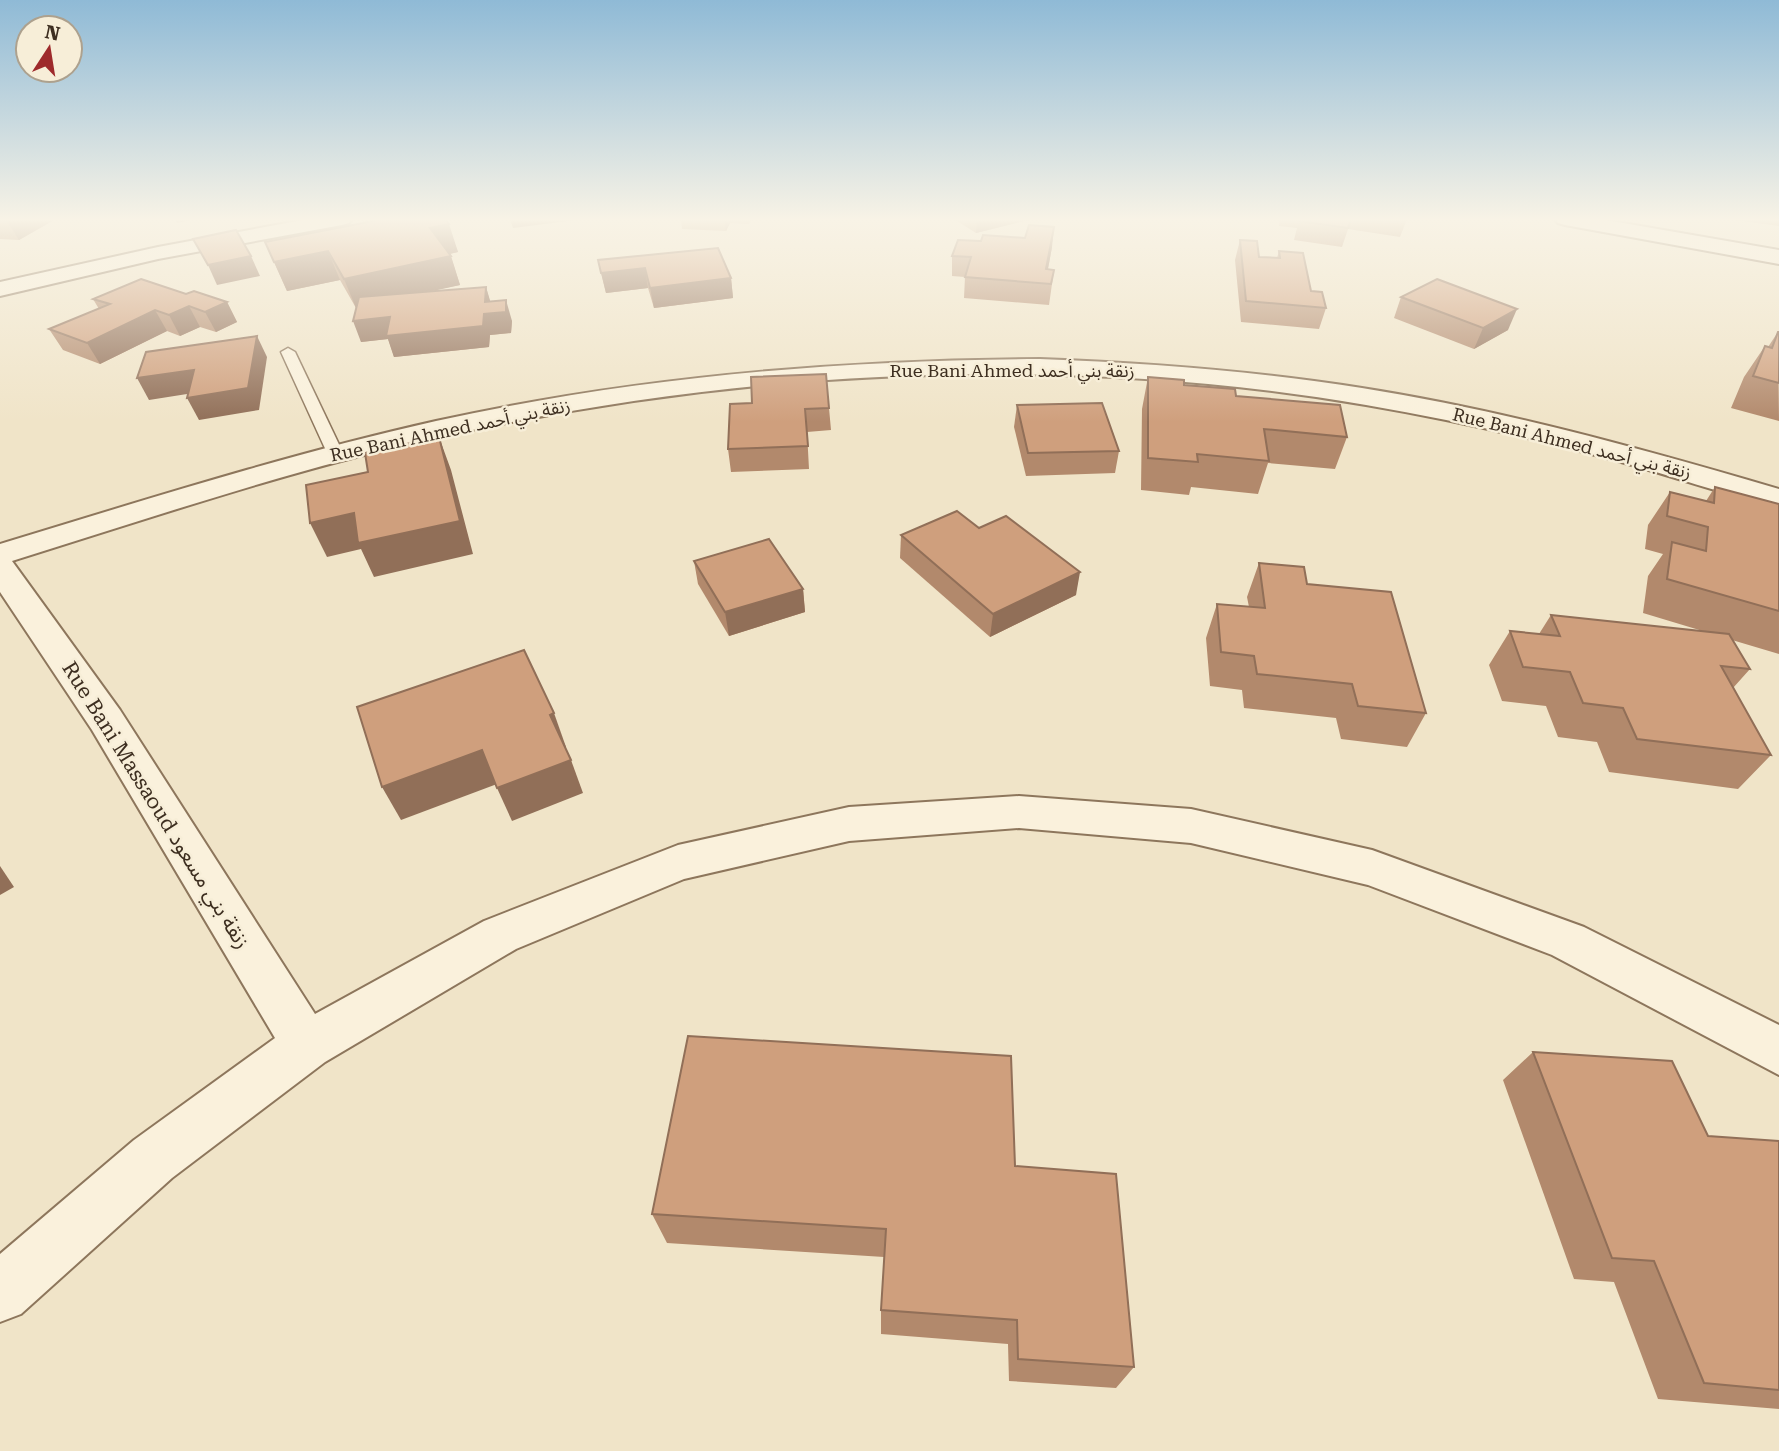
<svg xmlns="http://www.w3.org/2000/svg" width="1779" height="1451" font-family="'Roboto Serif','Noto Sans Arabic',serif">
<rect width="100%" height="100%" fill="#f0e4c8"/>
<g fill="none" stroke-linecap="round" stroke-linejoin="round">
<defs>
<path id="lane" d="M 288,348 L 295,352 L 344,455 L 342,458 L 330,458 L 328,455 L 281,352 Z"/>
<g id="street">
<path d="M 308,219 L 352,219 L 349,223 L 342,225 L 158,259 L 0,296 L 0,282 L 158,247 Z"/>
<path d="M 1555,219 L 1600,219 L 1779,250 L 1779,264 L 1565,225 L 1558,223 Z"/>
<path d="M 1040,359 C 1148,363 1255,371 1362,388 C 1503,410 1642,449 1779,489 L 1779,508 C 1723,494 1669,475 1614,460 C 1532,438 1449,419 1366,405 C 1060,352 742,370 439,437 C 294,469 153,517 12,561 L 120,710 L 315,1014 L 484,921 L 678,845 L 849,807 L 1019,796 L 1191,809 L 1372,850 L 1584,927 L 1779,1025 L 1779,1075 L 1552,955 L 1368,885 L 1191,843 L 1019,828 L 849,841 L 684,879 L 516,949 L 325,1062 L 172,1178 L 21,1314 L 0,1322 L 0,1254 L 134,1140 L 275,1038 L 92,730 L 0,592 L 0,544 C 145,500 289,454 436,421 C 635,377 837,360 1040,359 Z"/>
</g>
</defs>
<use href="#lane" stroke="#8d765c" stroke-width="3"/>
<use href="#street" stroke="#8d765c" stroke-width="4"/>
<use href="#lane" fill="#faf1dc" fill-rule="evenodd"/>
<use href="#street" fill="#faf1dc" fill-rule="evenodd"/>
</g>
<g fill="#b2896c">
<path d="M 0,219 L 54,219 L 54,220 L 19,240 L 0,239 Z"/>
<path d="M 369,219 L 445,219 L 458,252 L 450,254 L 460,285 L 430,291 L 486,287 L 490,302 L 512,321 L 511,333 L 490,335 L 489,347 L 394,357 L 388,339 L 361,342 L 356,308 L 340,280 L 287,291 L 265,242 L 370,222 Z"/>
<path d="M 681,219 L 782,219 L 781,220 L 752,219 L 749,224 L 730,223 L 726,231 L 682,229 Z"/>
<path d="M 954,219 L 1032,219 L 976,233 Z"/>
<path d="M 1280,219 L 1407,219 L 1400,237 L 1348,229 L 1342,247 L 1294,240 L 1297,228 L 1279,226 Z"/>
<path d="M 1728,219 L 1779,219 L 1779,226 Z"/>
<path d="M 1240,240 L 1259,257 L 1277,258 L 1279,251 L 1326,308 L 1319,329 L 1241,322 L 1235,260 Z"/>
<path d="M 981,241 L 1052,247 L 1048,269 L 1054,270 L 1049,305 L 964,298 L 965,277 L 952,276 L 952,256 Z"/>
<path d="M 598,260 L 731,278 L 733,298 L 654,308 L 648,288 L 606,293 Z"/>
<path d="M 186,294 L 227,302 L 237,322 L 216,332 L 200,327 L 180,336 L 167,331 L 100,364 L 63,350 L 49,329 L 99,309 L 93,299 Z"/>
<path d="M 1401,297 L 1508,330 L 1474,349 L 1394,318 Z"/>
<path d="M 1778,332 L 1779,421 L 1731,408 L 1744,377 L 1765,346 L 1768,347 Z"/>
<path d="M 1148,377 L 1236,396 L 1347,437 L 1335,469 L 1268,463 L 1258,494 L 1191,487 L 1189,495 L 1141,490 L 1142,409 Z"/>
<path d="M 730,404 L 829,408 L 831,430 L 807,432 L 809,469 L 731,472 L 728,449 Z"/>
<path d="M 1017,405 L 1119,451 L 1115,473 L 1026,476 L 1014,427 Z"/>
<path d="M 1715,487 L 1779,504 L 1779,654 L 1732,640 L 1750,669 L 1733,688 L 1771,755 L 1738,789 L 1609,772 L 1597,742 L 1558,737 L 1546,706 L 1502,701 L 1489,665 L 1510,631 L 1539,634 L 1551,615 L 1706,632 L 1643,613 L 1648,576 L 1663,554 L 1645,549 L 1648,525 L 1670,492 L 1706,501 Z"/>
<path d="M 979,528 L 1076,595 L 990,637 L 900,558 L 901,535 Z"/>
<path d="M 694,561 L 803,589 L 805,612 L 729,636 L 698,584 Z"/>
<path d="M 1259,563 L 1307,584 L 1426,713 L 1407,747 L 1341,739 L 1336,718 L 1244,708 L 1242,690 L 1210,686 L 1206,638 L 1217,604 L 1249,607 L 1247,597 Z"/>
<path d="M 1533,1052 L 1708,1136 L 1779,1141 L 1779,1409 L 1658,1399 L 1614,1282 L 1574,1279 L 1503,1080 Z"/>
<path d="M 1015,1166 L 1134,1367 L 1116,1388 L 1009,1381 L 1008,1344 L 881,1334 L 881,1310 L 884,1257 L 667,1243 L 652,1214 Z"/>
</g>
<g fill="#916f58">
<path d="M 10,219 L 54,219 L 54,220 L 19,240 L 7,221 Z"/>
<path d="M 175,219 L 195,219 L 177,223 Z"/>
<path d="M 510,219 L 584,219 L 513,228 Z"/>
<path d="M 724,219 L 730,219 L 730,223 L 726,231 Z"/>
<path d="M 977,219 L 1032,219 L 976,233 Z"/>
<path d="M 449,224 L 458,252 L 439,256 L 430,228 Z"/>
<path d="M 1054,227 L 1052,247 L 1045,284 L 1046,269 Z"/>
<path d="M 328,251 L 340,280 L 287,291 L 274,262 Z"/>
<path d="M 251,256 L 260,276 L 217,285 L 208,265 Z"/>
<path d="M 451,256 L 460,285 L 356,308 L 344,279 Z"/>
<path d="M 645,268 L 648,288 L 606,293 L 601,273 Z"/>
<path d="M 731,278 L 733,298 L 654,308 L 650,288 Z"/>
<path d="M 486,287 L 492,307 L 506,300 L 512,321 L 511,333 L 490,335 L 489,347 L 394,357 L 388,339 L 361,342 L 353,321 L 390,317 L 484,314 Z"/>
<path d="M 227,302 L 237,322 L 216,332 L 205,312 Z"/>
<path d="M 189,306 L 200,327 L 180,336 L 169,315 Z"/>
<path d="M 1517,309 L 1508,330 L 1474,349 L 1483,328 Z"/>
<path d="M 155,310 L 167,331 L 100,364 L 87,343 Z"/>
<path d="M 257,336 L 267,357 L 259,410 L 199,420 L 187,398 Z"/>
<path d="M 194,370 L 206,391 L 149,400 L 137,378 Z"/>
<path d="M 439,437 L 451,470 L 473,554 L 374,577 L 361,549 L 327,557 L 310,523 Z"/>
<path d="M 1080,572 L 1076,595 L 990,637 L 993,614 Z"/>
<path d="M 803,589 L 805,612 L 729,636 L 725,612 Z"/>
<path d="M 554,713 L 566,747 L 562,749 L 550,715 Z"/>
<path d="M 482,750 L 497,784 L 401,820 L 382,787 Z"/>
<path d="M 571,760 L 583,793 L 512,821 L 497,788 Z"/>
<path d="M 0,866 L 14,887 L 0,895 Z"/>
</g>
<g fill="#cf9f7d" stroke="#916f58" stroke-width="2">
<path d="M 372,219 L 445,219 L 449,224 L 430,228 L 451,256 L 344,279 L 328,251 L 274,262 L 265,242 L 373,221 Z"/>
<path d="M 1300,219 L 1351,219 L 1348,228 L 1299,221 Z"/>
<path d="M 1029,225 L 1054,227 L 1046,269 L 1054,270 L 1051,284 L 965,277 L 971,257 L 952,256 L 958,240 L 981,241 L 983,235 L 1025,238 Z"/>
<path d="M 236,230 L 251,256 L 208,265 L 193,239 Z"/>
<path d="M 1240,240 L 1257,241 L 1259,257 L 1280,258 L 1279,251 L 1303,253 L 1311,291 L 1322,292 L 1326,308 L 1246,301 Z"/>
<path d="M 718,248 L 731,278 L 650,288 L 645,268 L 601,273 L 598,260 Z"/>
<path d="M 141,279 L 186,294 L 194,291 L 227,302 L 205,312 L 189,306 L 169,315 L 155,310 L 87,343 L 49,329 L 110,304 L 93,299 Z"/>
<path d="M 1437,279 L 1517,309 L 1483,328 L 1401,297 Z"/>
<path d="M 486,287 L 485,302 L 506,300 L 506,312 L 484,314 L 483,326 L 386,336 L 390,317 L 353,321 L 359,297 Z"/>
<path d="M 1778,332 L 1779,332 L 1779,383 L 1753,376 L 1765,346 L 1772,348 Z"/>
<path d="M 257,336 L 248,388 L 187,398 L 194,370 L 137,378 L 146,352 Z"/>
<path d="M 826,374 L 829,408 L 805,409 L 808,446 L 728,449 L 730,404 L 752,403 L 751,377 Z"/>
<path d="M 1148,377 L 1184,380 L 1184,385 L 1235,389 L 1236,396 L 1340,405 L 1347,437 L 1264,429 L 1269,461 L 1197,454 L 1198,462 L 1148,458 Z"/>
<path d="M 1102,403 L 1119,451 L 1028,453 L 1017,405 Z"/>
<path d="M 439,437 L 460,521 L 358,543 L 354,513 L 310,523 L 306,485 L 368,472 L 365,453 Z"/>
<path d="M 1715,487 L 1779,504 L 1779,611 L 1667,579 L 1672,542 L 1706,551 L 1708,527 L 1667,516 L 1670,492 L 1714,503 Z"/>
<path d="M 957,511 L 979,528 L 1006,516 L 1080,572 L 993,614 L 901,535 Z"/>
<path d="M 769,539 L 803,589 L 725,612 L 694,561 Z"/>
<path d="M 1259,563 L 1304,567 L 1307,584 L 1391,592 L 1426,713 L 1358,706 L 1352,684 L 1257,674 L 1254,656 L 1221,652 L 1217,604 L 1265,608 Z"/>
<path d="M 1551,615 L 1729,634 L 1750,669 L 1721,666 L 1771,755 L 1637,739 L 1623,708 L 1583,703 L 1570,672 L 1523,667 L 1510,631 L 1560,636 Z"/>
<path d="M 524,650 L 554,713 L 550,715 L 571,760 L 497,788 L 482,750 L 382,787 L 357,707 Z"/>
<path d="M 688,1036 L 1011,1056 L 1015,1166 L 1116,1174 L 1134,1367 L 1018,1359 L 1017,1320 L 881,1310 L 886,1229 L 652,1214 Z"/>
<path d="M 1533,1052 L 1672,1061 L 1708,1136 L 1779,1141 L 1779,1390 L 1704,1383 L 1654,1261 L 1612,1258 Z"/>
</g>
<linearGradient id="sky" x2="0" y2="1"><stop stop-color="#8fbad6"/><stop offset="0.52" stop-color="#f8f3e6"/><stop offset="1" stop-color="#f8f3e6" stop-opacity="0"/></linearGradient>
<rect width="1779" height="422" fill="url(#sky)"/>
<g text-anchor="middle" dominant-baseline="central" stroke-width="5" stroke-linejoin="round" paint-order="stroke">
<g font-size="18" fill="#3d2e20" stroke="#f7eed8">
<text x="1012" y="370">Rue Bani Ahmed زنقة بني أحمد</text>
<text transform="translate(450 430) rotate(-12)">Rue Bani Ahmed زنقة بني أحمد</text>
<text transform="translate(1572 443) rotate(14)">Rue Bani Ahmed زنقة بني أحمد</text>
</g>
<g font-size="21" fill="#3d2e20" stroke="#f7eed8">
<text transform="translate(156 805) rotate(58)">Rue Bani Massaoud زنقة بني مسعود</text>
</g>
</g>
<g transform="translate(49 49) rotate(12)"><circle r="33" fill="#f7eed8" stroke="#ada18e" stroke-width="2"/>
<path d="M0-5L12 26L0 18L-12 26Z" fill="#9e2a2b"/>
<text y="-10" font-size="19" font-weight="bold" text-anchor="middle" fill="#3d2e20">N</text>
</g>
</svg>
